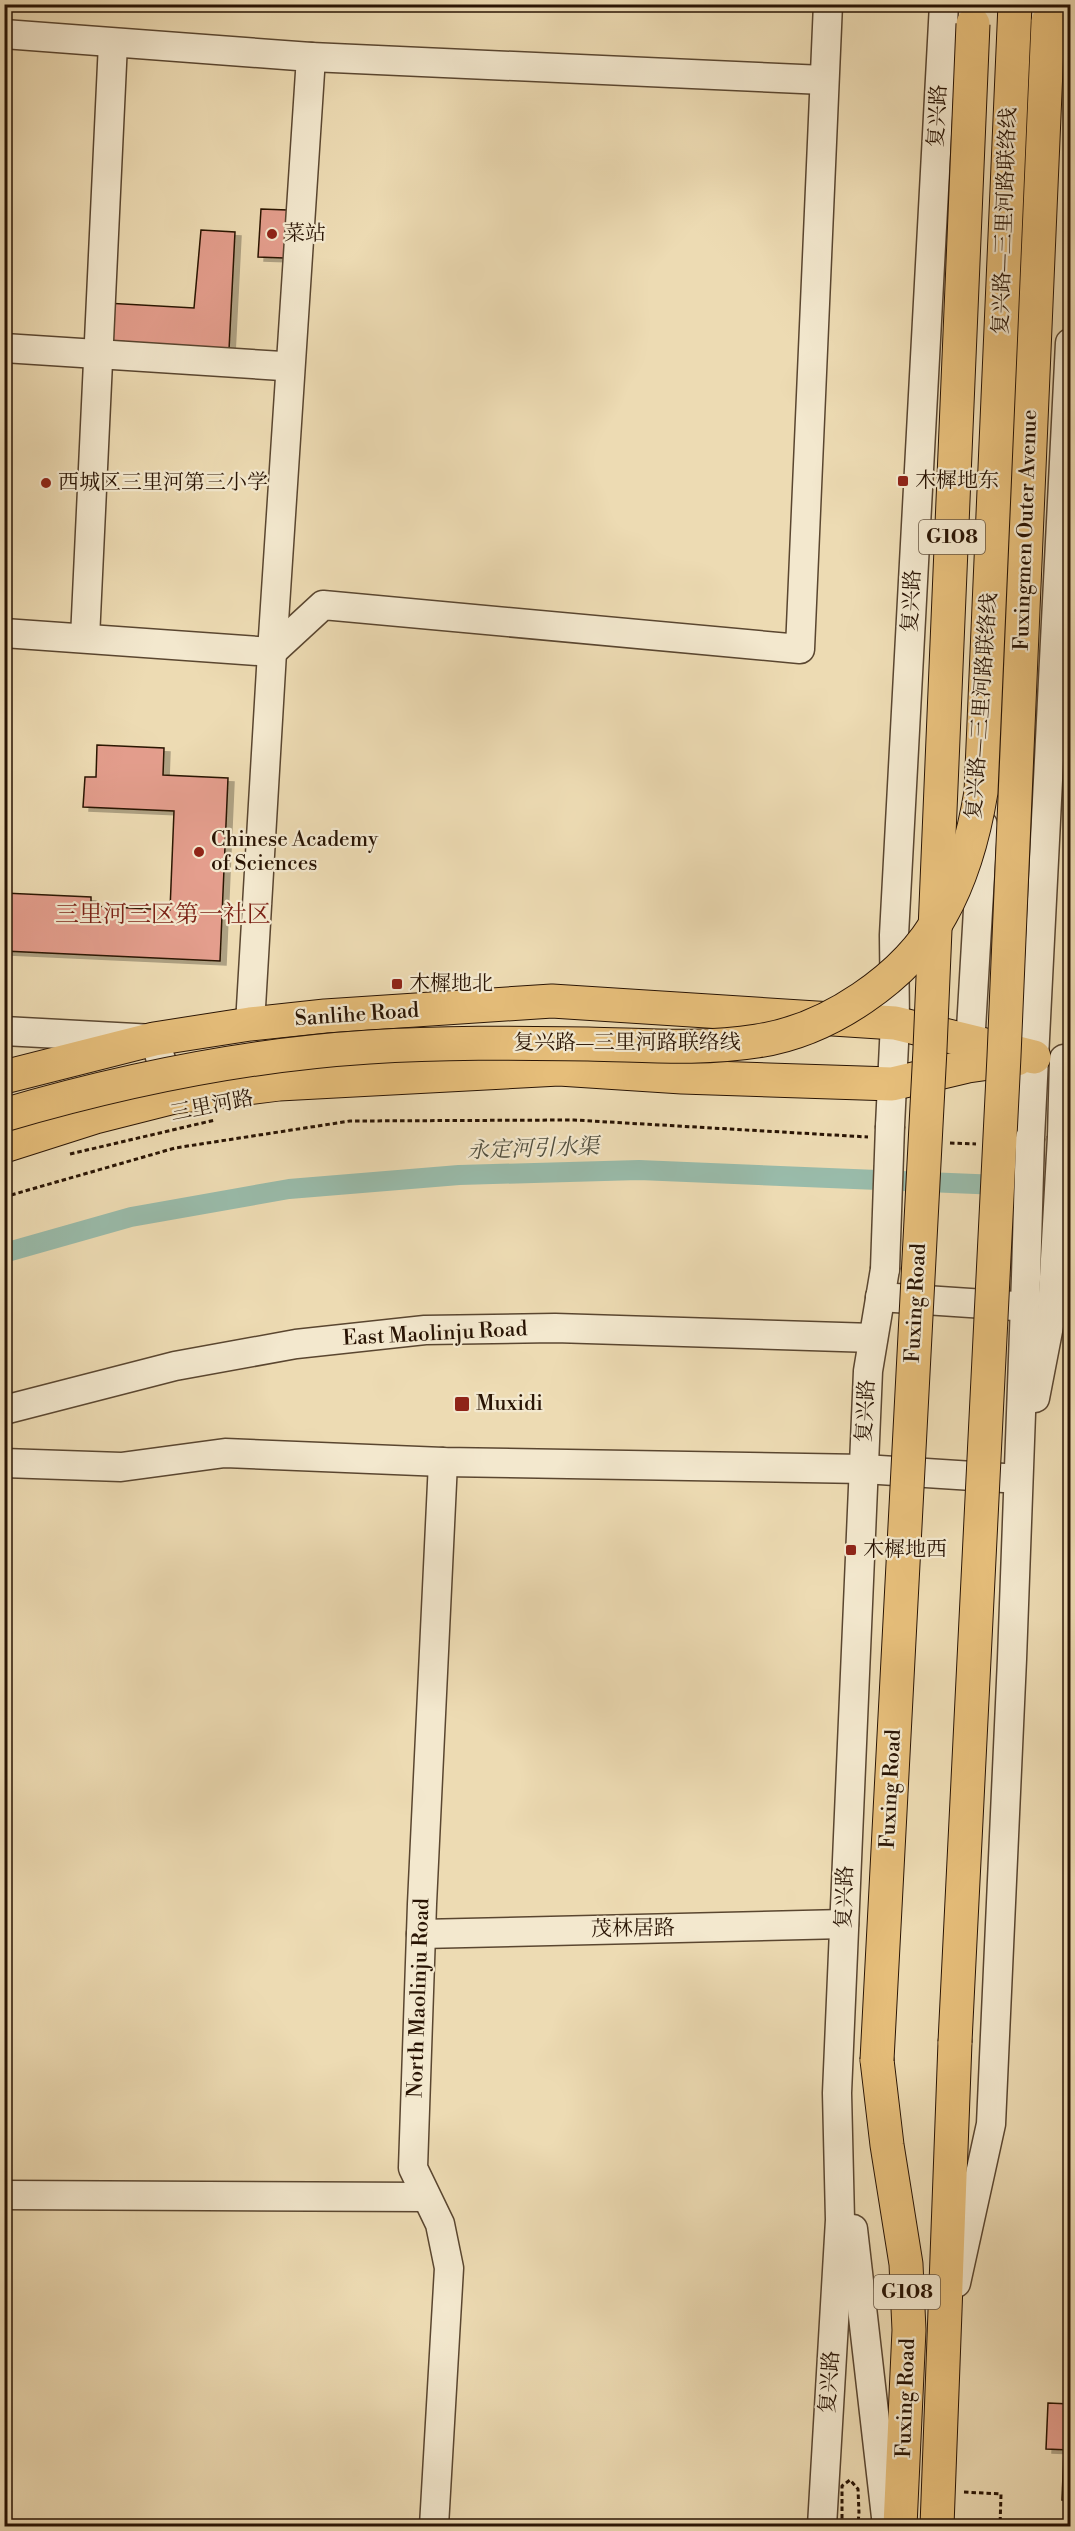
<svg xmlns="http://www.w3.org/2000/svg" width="1075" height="2531" font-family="'Libre Bodoni','Noto Serif SC',serif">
<defs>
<filter id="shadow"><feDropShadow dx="6" dy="4" stdDeviation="0" flood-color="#0004"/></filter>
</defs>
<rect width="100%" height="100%" fill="#eddbb3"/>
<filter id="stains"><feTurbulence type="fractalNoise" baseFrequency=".00333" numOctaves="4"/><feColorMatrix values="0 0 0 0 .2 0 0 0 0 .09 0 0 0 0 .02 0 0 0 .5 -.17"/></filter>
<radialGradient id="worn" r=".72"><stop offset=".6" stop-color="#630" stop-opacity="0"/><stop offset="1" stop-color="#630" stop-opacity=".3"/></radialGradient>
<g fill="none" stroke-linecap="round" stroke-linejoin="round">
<path stroke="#9ba" stroke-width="20" d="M 4,1253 L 131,1217 L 289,1189 L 459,1175 L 639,1170 L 1070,1188"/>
</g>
<g fill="#e49e8d" stroke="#291404" stroke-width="1.5" filter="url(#shadow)">
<path d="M 261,209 L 287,210 L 284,258 L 258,257 Z"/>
<path d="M 201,230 L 235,232 L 229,350 L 104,340 L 106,303 L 194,308 Z"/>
<path d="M 97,745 L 164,748 L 163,775 L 228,778 L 220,961 L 4,951 L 4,893 L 91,897 L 91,906 L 170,910 L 174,811 L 83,807 L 85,777 L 96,777 Z"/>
<path d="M 1048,2403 L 1070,2404 L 1070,2450 L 1046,2449 Z"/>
<path d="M 1064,2450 L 1070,2450 L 1070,2500 L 1062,2500 Z"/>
</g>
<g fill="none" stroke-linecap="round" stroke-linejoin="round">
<defs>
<g id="minor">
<path d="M 4,34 L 311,57 L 272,652 L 250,1024"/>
<path d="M 311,57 L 824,80"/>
<path d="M 4,348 L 282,366"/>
<path d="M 4,633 L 272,652 L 323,605 L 800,649 L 828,4"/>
<path d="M 85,638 L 113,43"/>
<path d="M 4,1031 L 154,1039 L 173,1095"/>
<path d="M 969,1063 L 983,825"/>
<path d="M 890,1126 L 895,1023 L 894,935 L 944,4"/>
<path d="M 1062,1137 L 1064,1059"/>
<path d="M 1030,1138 L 1070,343"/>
<path d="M 880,1297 L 1015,1306"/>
<path d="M 1035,1398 L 1052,1310 L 1054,1277"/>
<path d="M 4,1410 L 175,1366 L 296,1344 L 425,1330 L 555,1328 L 873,1338"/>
<path d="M 4,1463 L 121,1467 L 225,1453 L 443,1462 L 864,1469 L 1004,1478"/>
<path d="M 421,1934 L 844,1924"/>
<path d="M 4,2195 L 426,2197"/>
<path d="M 853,2229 L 887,2526"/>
<path d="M 956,2283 L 991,2124 L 1012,1659 L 1026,1277"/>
<path d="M 434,2526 L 449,2268 L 440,2224 L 413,2168 L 422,1904 L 443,1462"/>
<path d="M 822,2526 L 840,2220 L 837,2093 L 868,1371 L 885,1269"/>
</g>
<g id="major">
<path d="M 4,1077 L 154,1039 L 250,1024 L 325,1016 L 552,1001 L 895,1023 L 1034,1057"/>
<path d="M 4,1146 L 95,1117 L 174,1097 L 279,1084 L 559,1069 L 682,1077 L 892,1084 L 968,1066 L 1017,1059"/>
</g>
<g id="highway">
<path d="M 877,2060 L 887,2145 L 906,2264 L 909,2330 L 900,2526"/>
<path d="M 937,2526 L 955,2042"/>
</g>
</defs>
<use href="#minor" stroke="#5a4630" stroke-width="31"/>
<use href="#major" stroke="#291404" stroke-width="35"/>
<use href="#highway" stroke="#291404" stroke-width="35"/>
<g stroke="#291404" stroke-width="3" stroke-dasharray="4.5 3" stroke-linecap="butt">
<path d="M 950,1143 L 976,1144"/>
<path d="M 70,1154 L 215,1120"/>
<path d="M 4,1197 L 175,1148 L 350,1121 L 574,1120 L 868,1137"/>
<path d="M 964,2492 L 1001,2494 L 1000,2526"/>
<path d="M 845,2522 L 858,2523 L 859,2513"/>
</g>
<use href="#minor" stroke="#f3e8ce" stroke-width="28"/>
<use href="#major" stroke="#e6be7a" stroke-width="33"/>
<use href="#highway" stroke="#e6be7a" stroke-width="33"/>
<defs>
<g id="minor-bridge">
<path d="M 885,1269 L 890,1126"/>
<path d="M 1026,1277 L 1030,1138"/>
<path d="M 1054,1277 L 1062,1137"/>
</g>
<path id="major-bridge" d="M 4,1115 C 123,1080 245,1055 369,1047 C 442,1042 515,1043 588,1044 C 644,1045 701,1050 757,1041 C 827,1031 907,978 941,915 C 963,876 974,835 981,792 L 1015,4"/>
<g id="highway-bridge">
<path d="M 955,2042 L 1004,1056 L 1048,22"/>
<path d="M 877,2060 L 930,1049 L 973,24"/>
</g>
</defs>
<use href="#minor-bridge" stroke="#5a4630" stroke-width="31" stroke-linecap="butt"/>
<use href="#major-bridge" stroke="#291404" stroke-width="35" stroke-linecap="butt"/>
<use href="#highway-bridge" stroke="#291404" stroke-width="35" stroke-linecap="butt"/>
<path stroke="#291404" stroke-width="3" stroke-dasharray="4.5 3" stroke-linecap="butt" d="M 842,2526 L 842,2486 L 850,2480 L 858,2489 L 859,2513"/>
<use href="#minor-bridge" stroke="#f3e8ce" stroke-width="28"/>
<use href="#major-bridge" stroke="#e6be7a" stroke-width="33"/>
<use href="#highway-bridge" stroke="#e6be7a" stroke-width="33"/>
</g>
<g fill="#8f2418" stroke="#f3e8ce" stroke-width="2">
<circle cx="272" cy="234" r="6"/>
<rect x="897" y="475" width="12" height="12" rx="3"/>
<circle cx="46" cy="483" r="6"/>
<circle cx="199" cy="852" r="6"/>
<rect x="391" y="978" width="12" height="12" rx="3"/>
<rect x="454" y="1396" width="16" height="16" rx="3"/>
<rect x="845" y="1544" width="12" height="12" rx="3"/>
</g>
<g text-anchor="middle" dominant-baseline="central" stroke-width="4.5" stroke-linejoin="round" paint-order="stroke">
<g fill="#f3e8ce" stroke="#665441" stroke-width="1.5">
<rect x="919" y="520" width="66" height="34" rx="4.5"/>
<rect x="874" y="2275" width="66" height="34" rx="4.5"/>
</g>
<g font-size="20" font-weight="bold" fill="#291404">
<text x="952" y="537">G108</text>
<text x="907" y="2292">G108</text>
</g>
<g font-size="21" fill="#291404" stroke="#f3e8ce">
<text transform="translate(938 116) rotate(-87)">复兴路</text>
<text transform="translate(1005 221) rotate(-88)">复兴路—三里河路联络线</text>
<text transform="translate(1026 530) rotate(-88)">Fuxingmen Outer Avenue</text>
<text transform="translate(912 601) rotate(-87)">复兴路</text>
<text transform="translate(982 706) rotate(-86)">复兴路—三里河路联络线</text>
<text transform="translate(357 1015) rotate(-4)">Sanlihe Road</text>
<text x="627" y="1043">复兴路—三里河路联络线</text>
<text transform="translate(212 1106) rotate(-11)">三里河路</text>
<text transform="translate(916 1303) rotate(-87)">Fuxing Road</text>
<text transform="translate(435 1334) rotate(-3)">East Maolinju Road</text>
<text transform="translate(866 1411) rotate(-87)">复兴路</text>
<text transform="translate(891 1789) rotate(-87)">Fuxing Road</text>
<text transform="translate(845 1897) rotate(-88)">复兴路</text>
<text transform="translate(633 1929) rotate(-1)">茂林居路</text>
<text transform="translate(419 1998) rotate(-88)">North Maolinju Road</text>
<text transform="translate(830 2382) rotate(-86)">复兴路</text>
<text transform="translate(906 2398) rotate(-88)">Fuxing Road</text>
</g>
<g font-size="21" fill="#291404" stroke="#f3e8ce" text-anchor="start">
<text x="284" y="234">菜站</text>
<text x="915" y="481">木樨地东</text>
<text x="58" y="483">西城区三里河第三小学</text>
<text x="211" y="840">Chinese Academy<tspan x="211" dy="24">of Sciences</tspan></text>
<text x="409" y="984">木樨地北</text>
<text x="476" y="1404">Muxidi</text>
<text x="863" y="1550">木樨地西</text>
</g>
<g font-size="22" font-style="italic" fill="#504e3e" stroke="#f3e8ce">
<text transform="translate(533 1149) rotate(-2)">永定河引水渠</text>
</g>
<g font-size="24" fill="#7a1f14" stroke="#f3e8ce">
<text x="163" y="915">三里河三区第一社区</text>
</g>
</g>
<rect width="1075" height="2531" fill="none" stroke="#eddbb3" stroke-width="24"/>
<rect x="6" y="6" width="1063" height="2519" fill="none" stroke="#291404" stroke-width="3"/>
<rect x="12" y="12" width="1051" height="2507" fill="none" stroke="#291404" stroke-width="1.5"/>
<rect width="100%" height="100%" filter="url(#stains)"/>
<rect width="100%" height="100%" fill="url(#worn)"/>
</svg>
